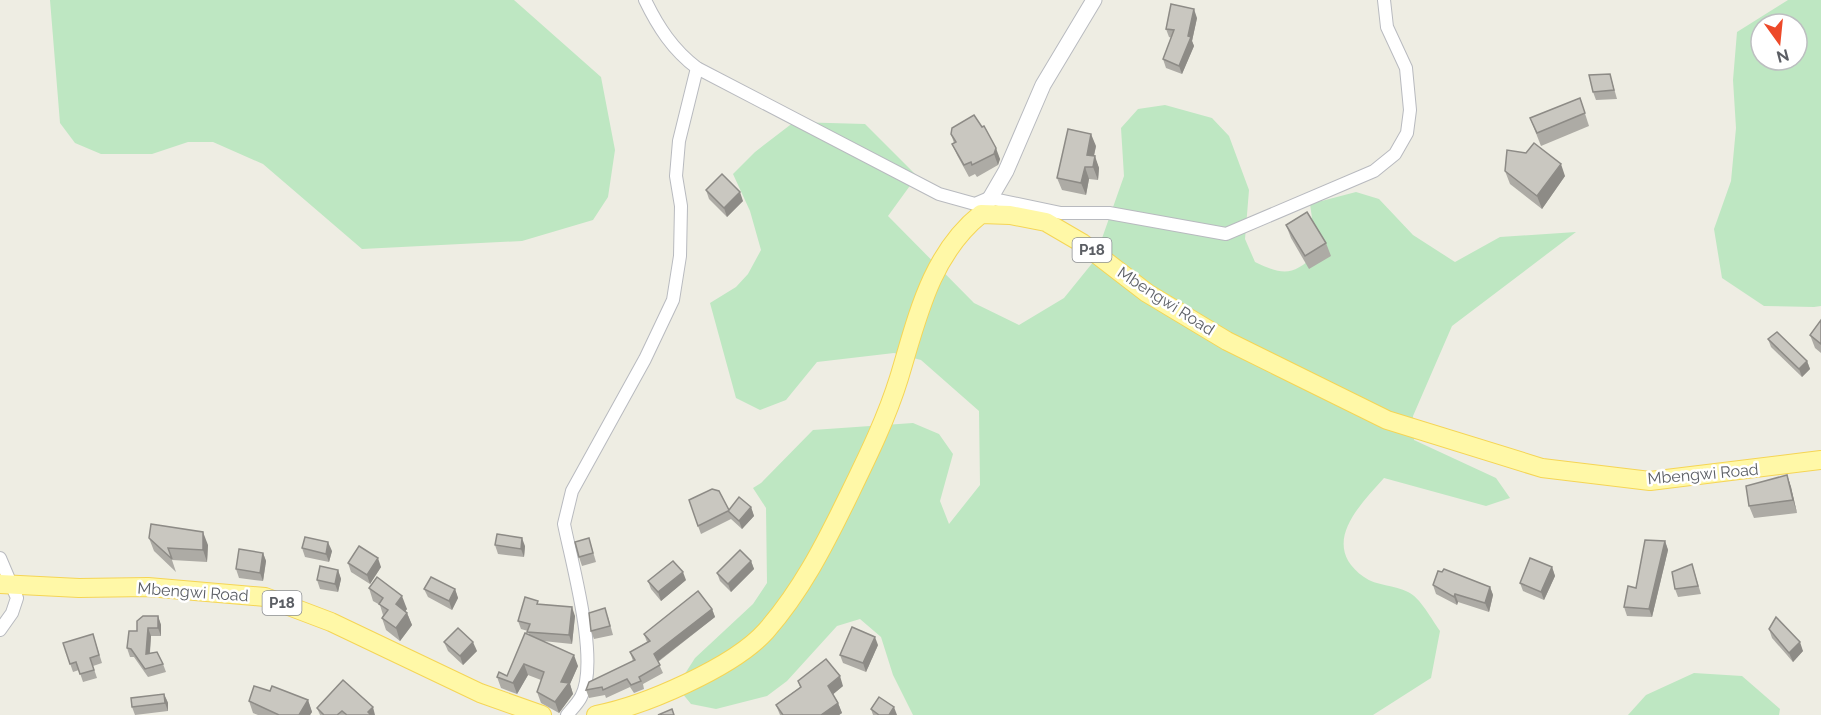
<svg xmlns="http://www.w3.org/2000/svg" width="1821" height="715" font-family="Raleway,sans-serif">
<rect width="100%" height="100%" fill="#eeede3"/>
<g fill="#bee7c2" fill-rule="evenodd">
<path d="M 50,0 L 514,0 L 601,77 L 615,150 L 608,197 L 593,220 L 522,241 L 362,249 L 263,164 L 213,142 L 188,142 L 152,154 L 101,154 L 75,143 L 60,123 Z"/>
<path d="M 1788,0 L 1821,0 L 1821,306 L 1814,307 L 1764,306 L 1722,278 L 1714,229 L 1731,181 L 1736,128 L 1733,80 L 1737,32 ZM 1761,24 L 1797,24 L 1797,60 L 1761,60 Z"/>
<path d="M 1165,105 L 1212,118 L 1229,136 L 1249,190 L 1245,239 L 1255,262 C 1284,276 1293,276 1317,253 L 1310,204 L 1356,192 L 1379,199 L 1413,235 L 1455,262 L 1500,237 L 1576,232 L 1452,326 L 1413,416 L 1414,440 L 1496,478 L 1510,498 L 1486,506 L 1384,478 C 1359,506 1319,545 1364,577 C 1376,586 1395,585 1408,592 C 1420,597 1432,620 1440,631 L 1431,678 L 1373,715 L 913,715 L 893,675 L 881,637 L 860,619 L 837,626 L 787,681 L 767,696 L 716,709 L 691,704 L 682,693 L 681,680 L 695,658 L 753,604 L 767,583 L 766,508 L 753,488 L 761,483 L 813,430 L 913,423 L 939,434 L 953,454 L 940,501 L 949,524 L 980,485 L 979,411 L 921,360 L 894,353 L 817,362 L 786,400 L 760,410 L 736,398 L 710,303 L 736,287 L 748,274 L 761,250 L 750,211 L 733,174 L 755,152 L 794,122 L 865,124 L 917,176 L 888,216 L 974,303 L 1019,325 L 1064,298 L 1094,261 L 1124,176 L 1121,128 L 1138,109 Z"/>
<path d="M 1694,673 L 1742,676 L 1780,709 L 1779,715 L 1628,715 L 1646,695 Z"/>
</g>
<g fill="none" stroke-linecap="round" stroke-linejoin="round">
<defs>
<g id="minor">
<path d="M 645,0 C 658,27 673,50 697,68 L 939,194 L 975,204 L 989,198 L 1061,213 L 1109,213 L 1226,234 L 1374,171 L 1395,154 L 1407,133 L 1410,110 L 1406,68 L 1387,27 L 1384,0"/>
<path d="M 0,558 L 17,598 L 12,613 L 0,630"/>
<path d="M 567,715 C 572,709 578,703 581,697 C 600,662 572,564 564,524 L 572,491 L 645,359 L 673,300 L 680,256 L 681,206 L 676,176 L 679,141 L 697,68"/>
</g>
<path id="tertiary" d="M 981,214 L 1006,171 L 1043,85 L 1094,0"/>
<g id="primary">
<path d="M 0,584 L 79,588 L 148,587 L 265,597 L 331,622 L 480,693 L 542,715"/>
<path d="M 596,715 C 644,706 734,667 766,631 C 801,591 824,546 847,499 C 866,460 886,420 899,378 C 917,319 930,255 981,214 L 1010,215 L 1046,222 L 1082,243 L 1147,293 L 1227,341 L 1387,420 L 1542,468 L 1650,481 L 1821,460"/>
</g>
</defs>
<use href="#minor" stroke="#b8babf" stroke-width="14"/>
<use href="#tertiary" stroke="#b8babf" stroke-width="17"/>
<use href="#primary" stroke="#f5d555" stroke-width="20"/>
<use href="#minor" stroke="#fff" stroke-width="12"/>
<use href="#tertiary" stroke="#fff" stroke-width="15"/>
<use href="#primary" stroke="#fff8a7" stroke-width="18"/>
</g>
<g fill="#adaba5">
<path d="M 1197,18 L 1192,41 L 1194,46 L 1182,74 L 1166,68 L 1163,59 L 1172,38 L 1169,37 L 1166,29 Z"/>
<path d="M 1610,74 L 1617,99 L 1596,100 L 1593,92 Z"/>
<path d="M 1580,98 L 1589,126 L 1541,146 L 1530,118 Z"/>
<path d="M 974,115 L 1000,159 L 998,165 L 977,177 L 975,174 L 969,177 L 957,155 L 952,144 L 954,143 L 951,134 Z"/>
<path d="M 1096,146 L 1094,156 L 1099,168 L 1098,180 L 1089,179 L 1086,195 L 1062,190 L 1057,178 Z"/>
<path d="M 1505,171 L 1565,176 L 1542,209 L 1510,184 Z"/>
<path d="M 706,190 L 743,201 L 727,217 L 709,199 Z"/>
<path d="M 1286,225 L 1326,243 L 1331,256 L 1309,269 L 1291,238 Z"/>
<path d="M 1821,320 L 1821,353 L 1815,348 L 1810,335 Z"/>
<path d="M 1768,339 L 1807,361 L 1810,369 L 1802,377 L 1771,347 Z"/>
<path d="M 1787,475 L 1791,487 L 1797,513 L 1754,518 L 1749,506 Z"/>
<path d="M 751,507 L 754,516 L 742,529 L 731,519 L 701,534 L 698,526 L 729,510 Z"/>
<path d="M 149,538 L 208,545 L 207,562 L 172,560 L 176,572 L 154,551 Z"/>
<path d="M 589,538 L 596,562 L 582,566 L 579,557 Z"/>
<path d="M 1665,541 L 1668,550 L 1652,617 L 1627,616 L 1624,607 Z"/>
<path d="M 495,545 L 525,546 L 524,557 L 498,554 Z"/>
<path d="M 302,548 L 332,551 L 329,562 L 305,557 Z"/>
<path d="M 263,553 L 266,561 L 263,581 L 239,578 L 236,569 Z"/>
<path d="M 751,561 L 754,569 L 731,592 L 720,581 L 717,573 Z"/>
<path d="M 348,563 L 381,567 L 370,584 L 351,572 Z"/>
<path d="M 1692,564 L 1701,594 L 1678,597 L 1675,589 Z"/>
<path d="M 1552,567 L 1555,576 L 1544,600 L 1523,591 L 1520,583 Z"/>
<path d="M 338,570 L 341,579 L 338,592 L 320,589 L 317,580 Z"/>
<path d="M 686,580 L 661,601 L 651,589 L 648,581 Z"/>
<path d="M 1433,585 L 1490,587 L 1493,595 L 1489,612 L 1458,602 L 1457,605 L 1436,594 Z"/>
<path d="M 369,588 L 407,609 L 405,611 L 407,613 L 412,625 L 400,641 L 386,630 L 382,618 L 383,615 L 380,605 L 373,601 Z"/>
<path d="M 424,589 L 455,589 L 458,598 L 452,610 L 428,597 Z"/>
<path d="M 539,604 L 575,616 L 572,644 L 543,641 L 578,666 L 570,684 L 573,694 L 559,713 L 541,703 L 537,692 L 541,680 L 528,675 L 517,694 L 501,688 L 497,677 L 507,676 L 529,635 L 528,631 L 521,629 L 518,621 Z"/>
<path d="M 712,609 L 715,617 L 658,662 L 663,673 L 643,684 L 644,689 L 634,693 L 630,687 L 606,698 L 605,695 L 589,698 L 586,690 L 633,661 L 630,652 L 647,642 L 644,634 Z"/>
<path d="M 158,616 L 161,625 L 161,636 L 151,636 L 150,653 L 163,664 L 166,672 L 148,677 L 134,657 L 130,657 L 127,648 L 137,631 Z"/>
<path d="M 608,617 L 613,635 L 594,639 L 591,631 Z"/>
<path d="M 1769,629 L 1803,651 L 1793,662 L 1772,638 Z"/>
<path d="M 93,634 L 102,663 L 93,666 L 97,678 L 83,682 L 79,670 L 73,672 L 63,643 Z"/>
<path d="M 444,642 L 477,651 L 463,665 L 448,651 Z"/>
<path d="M 878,645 L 866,672 L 843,663 L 840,655 Z"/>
<path d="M 798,681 L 843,686 L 833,694 L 838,703 L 842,713 L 839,715 L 780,715 L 776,705 L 800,687 Z"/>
<path d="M 270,691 L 308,700 L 312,712 L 310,715 L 258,715 L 253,713 L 249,701 Z"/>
<path d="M 164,694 L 168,703 L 168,711 L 135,715 L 132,707 Z"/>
<path d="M 317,708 L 375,715 L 320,715 Z"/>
<path d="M 871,709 L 897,715 L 873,715 Z"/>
</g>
<g fill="#8d8b86">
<path d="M 1194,9 L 1197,18 L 1192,41 L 1194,46 L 1182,74 L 1179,66 L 1188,36 Z"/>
<path d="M 1091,134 L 1096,146 L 1091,168 L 1087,155 Z"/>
<path d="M 996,148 L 1000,159 L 998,165 L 994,154 Z"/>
<path d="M 1095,156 L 1099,168 L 1098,180 L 1093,167 Z"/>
<path d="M 1561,164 L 1565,176 L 1542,209 L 1537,196 Z"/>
<path d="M 1085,167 L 1089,179 L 1086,195 L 1081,183 Z"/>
<path d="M 740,192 L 743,201 L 727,217 L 724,208 Z"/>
<path d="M 1807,361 L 1810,369 L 1802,377 L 1799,369 Z"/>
<path d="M 1787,475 L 1791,487 L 1797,513 L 1793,500 Z"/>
<path d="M 751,507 L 754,516 L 742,529 L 739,521 Z"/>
<path d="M 203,532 L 208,545 L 207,562 L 203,550 Z"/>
<path d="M 522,538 L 525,546 L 524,557 L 521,549 Z"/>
<path d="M 1665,541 L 1668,550 L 1652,617 L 1649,609 Z"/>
<path d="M 328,542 L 332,551 L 329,562 L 326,554 Z"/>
<path d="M 263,553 L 266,561 L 263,581 L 260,573 Z"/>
<path d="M 378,558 L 381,567 L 370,584 L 367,575 Z"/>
<path d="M 751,561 L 754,569 L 731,592 L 728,584 Z"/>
<path d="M 1552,567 L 1555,576 L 1544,600 L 1541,592 Z"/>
<path d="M 338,570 L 341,579 L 338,592 L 335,584 Z"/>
<path d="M 683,572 L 686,580 L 661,601 L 658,592 Z"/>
<path d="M 1490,587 L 1493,595 L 1489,612 L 1485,603 Z"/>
<path d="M 455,589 L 458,598 L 452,610 L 449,601 Z"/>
<path d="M 1455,594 L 1458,602 L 1457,605 L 1454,597 Z"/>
<path d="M 402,596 L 407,609 L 401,617 L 396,604 Z"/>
<path d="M 572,607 L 575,616 L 572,644 L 569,635 Z"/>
<path d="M 712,609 L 715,617 L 657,662 L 654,654 Z"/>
<path d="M 407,613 L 412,625 L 400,641 L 396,628 Z"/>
<path d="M 158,616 L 161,625 L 161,636 L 158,628 Z"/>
<path d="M 148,628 L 151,636 L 149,662 L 146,654 Z"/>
<path d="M 875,637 L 878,645 L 866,672 L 863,663 Z"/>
<path d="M 473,642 L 477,651 L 463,665 L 460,656 Z"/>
<path d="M 1800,642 L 1803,651 L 1793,662 L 1789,653 Z"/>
<path d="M 574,655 L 578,666 L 570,684 L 573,694 L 559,713 L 555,702 L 561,682 Z"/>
<path d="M 524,664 L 528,675 L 517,694 L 513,683 Z"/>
<path d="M 840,676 L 843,686 L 831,696 L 828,686 Z"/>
<path d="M 164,694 L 168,703 L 168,711 L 165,703 Z"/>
<path d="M 308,700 L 312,712 L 310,715 L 299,715 Z"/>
<path d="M 838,703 L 842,713 L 839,715 L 821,715 Z"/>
<path d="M 373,707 L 375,715 L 369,715 L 368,712 Z"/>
<path d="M 894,707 L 897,715 L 889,715 Z"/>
</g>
<g fill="#c9c7c0" stroke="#8d8b86" stroke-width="1.5">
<path d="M 1171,4 L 1194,9 L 1188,36 L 1191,37 L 1179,66 L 1163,59 L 1174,30 L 1166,29 Z"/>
<path d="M 1610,74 L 1614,90 L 1593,92 L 1589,75 Z"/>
<path d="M 1580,98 L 1585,113 L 1537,133 L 1530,118 Z"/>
<path d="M 974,115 L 982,127 L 984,126 L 996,148 L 994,154 L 972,165 L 971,162 L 964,165 L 952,144 L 956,142 L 951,134 L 952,128 Z"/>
<path d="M 1068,129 L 1091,134 L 1087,155 L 1095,156 L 1093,167 L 1085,167 L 1081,183 L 1057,178 Z"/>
<path d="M 1534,143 L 1561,164 L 1537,196 L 1505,171 L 1507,150 L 1526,153 Z"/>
<path d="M 722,174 L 740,192 L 724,208 L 706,190 Z"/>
<path d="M 1307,212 L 1326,243 L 1305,256 L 1286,225 Z"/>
<path d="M 1821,320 L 1821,344 L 1810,335 Z"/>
<path d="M 1777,332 L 1807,361 L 1799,369 L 1768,339 Z"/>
<path d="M 1787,475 L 1793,500 L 1749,506 L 1746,486 Z"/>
<path d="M 712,489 L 719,491 L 729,510 L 739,497 L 751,507 L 739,521 L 728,511 L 698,526 L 689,500 Z"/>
<path d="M 151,524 L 203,532 L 203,550 L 168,548 L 172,559 L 149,538 Z"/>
<path d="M 497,534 L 522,538 L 521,549 L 495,545 Z"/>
<path d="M 305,537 L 328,542 L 326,554 L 302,548 Z"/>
<path d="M 589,538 L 593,553 L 579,557 L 575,542 Z"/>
<path d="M 1645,540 L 1665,541 L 1649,609 L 1624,607 L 1628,586 L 1636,588 Z"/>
<path d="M 359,546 L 378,558 L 367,575 L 348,563 Z"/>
<path d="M 239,549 L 263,553 L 260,573 L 236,569 Z"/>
<path d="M 740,550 L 751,561 L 728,584 L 717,573 Z"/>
<path d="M 1530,558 L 1552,567 L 1541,592 L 1520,583 Z"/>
<path d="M 673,561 L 683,572 L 658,592 L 648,581 Z"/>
<path d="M 1692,564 L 1698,586 L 1675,589 L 1672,572 Z"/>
<path d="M 320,566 L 338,570 L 335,584 L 317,580 Z"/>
<path d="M 1444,569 L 1490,587 L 1485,603 L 1455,594 L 1454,597 L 1433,585 L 1438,571 L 1442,572 Z"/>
<path d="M 377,577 L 402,596 L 396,604 L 407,613 L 396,628 L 382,618 L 388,610 L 379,604 L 383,598 L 369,588 Z"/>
<path d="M 431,577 L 455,589 L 449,601 L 424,589 Z"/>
<path d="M 698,591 L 712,609 L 654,654 L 660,665 L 639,677 L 641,681 L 631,685 L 627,679 L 603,690 L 602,687 L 586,690 L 589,682 L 635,660 L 630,652 L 650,641 L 644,634 Z"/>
<path d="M 525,597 L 538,601 L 537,604 L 572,607 L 569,635 L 527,632 L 530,624 L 518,621 Z"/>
<path d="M 605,608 L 610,626 L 591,631 L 589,613 Z"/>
<path d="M 143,616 L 158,616 L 158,628 L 148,628 L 146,654 L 157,652 L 163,664 L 145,669 L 131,649 L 127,648 L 129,631 L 137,631 L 137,621 Z"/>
<path d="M 1776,617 L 1800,642 L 1789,653 L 1769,629 Z"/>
<path d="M 852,627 L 875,637 L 863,663 L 840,655 Z"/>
<path d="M 458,628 L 473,642 L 460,656 L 444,642 Z"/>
<path d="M 525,633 L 574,655 L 561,682 L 569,683 L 555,702 L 537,692 L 544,672 L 524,664 L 513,683 L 497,677 L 499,672 L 507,676 Z"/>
<path d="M 93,634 L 99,655 L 90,658 L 94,670 L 80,674 L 76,662 L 70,664 L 63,643 Z"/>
<path d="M 826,659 L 840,676 L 828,686 L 838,703 L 821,715 L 783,715 L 776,705 L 801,687 L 798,681 Z"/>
<path d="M 343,680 L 373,707 L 368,712 L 371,715 L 347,715 L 342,711 L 337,715 L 324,715 L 317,708 Z"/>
<path d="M 254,686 L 270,691 L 272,686 L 308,700 L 299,715 L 279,715 L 249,701 Z"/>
<path d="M 164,694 L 165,703 L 132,707 L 131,698 Z"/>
<path d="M 879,697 L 894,707 L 889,715 L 879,715 L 871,709 Z"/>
<path d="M 672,709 L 674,715 L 658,715 Z"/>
</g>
<g text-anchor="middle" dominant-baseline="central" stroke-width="5" stroke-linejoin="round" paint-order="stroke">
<g fill="#fff" stroke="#8c8e92" stroke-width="1.5">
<rect x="1072.5" y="238" width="39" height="24" rx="4.5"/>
<rect x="262.5" y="591" width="39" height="24" rx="4.5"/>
</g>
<g font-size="15" font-weight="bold" fill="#5b5e64">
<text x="1092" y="250">P18</text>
<text x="282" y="603">P18</text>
</g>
<g font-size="16" fill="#5b5e64" stroke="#fff">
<text transform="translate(1166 301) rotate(33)">Mbengwi Road</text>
<text transform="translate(1703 474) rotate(-5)">Mbengwi Road</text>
<text transform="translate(193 592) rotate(4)">Mbengwi Road</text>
</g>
</g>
<g transform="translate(1779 42) rotate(165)"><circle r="28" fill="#ffffff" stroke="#bdbfc1" stroke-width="1.5"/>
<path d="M0-4.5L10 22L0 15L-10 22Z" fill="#ed4929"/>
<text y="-9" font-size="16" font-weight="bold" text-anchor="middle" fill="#5b5e64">N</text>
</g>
</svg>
